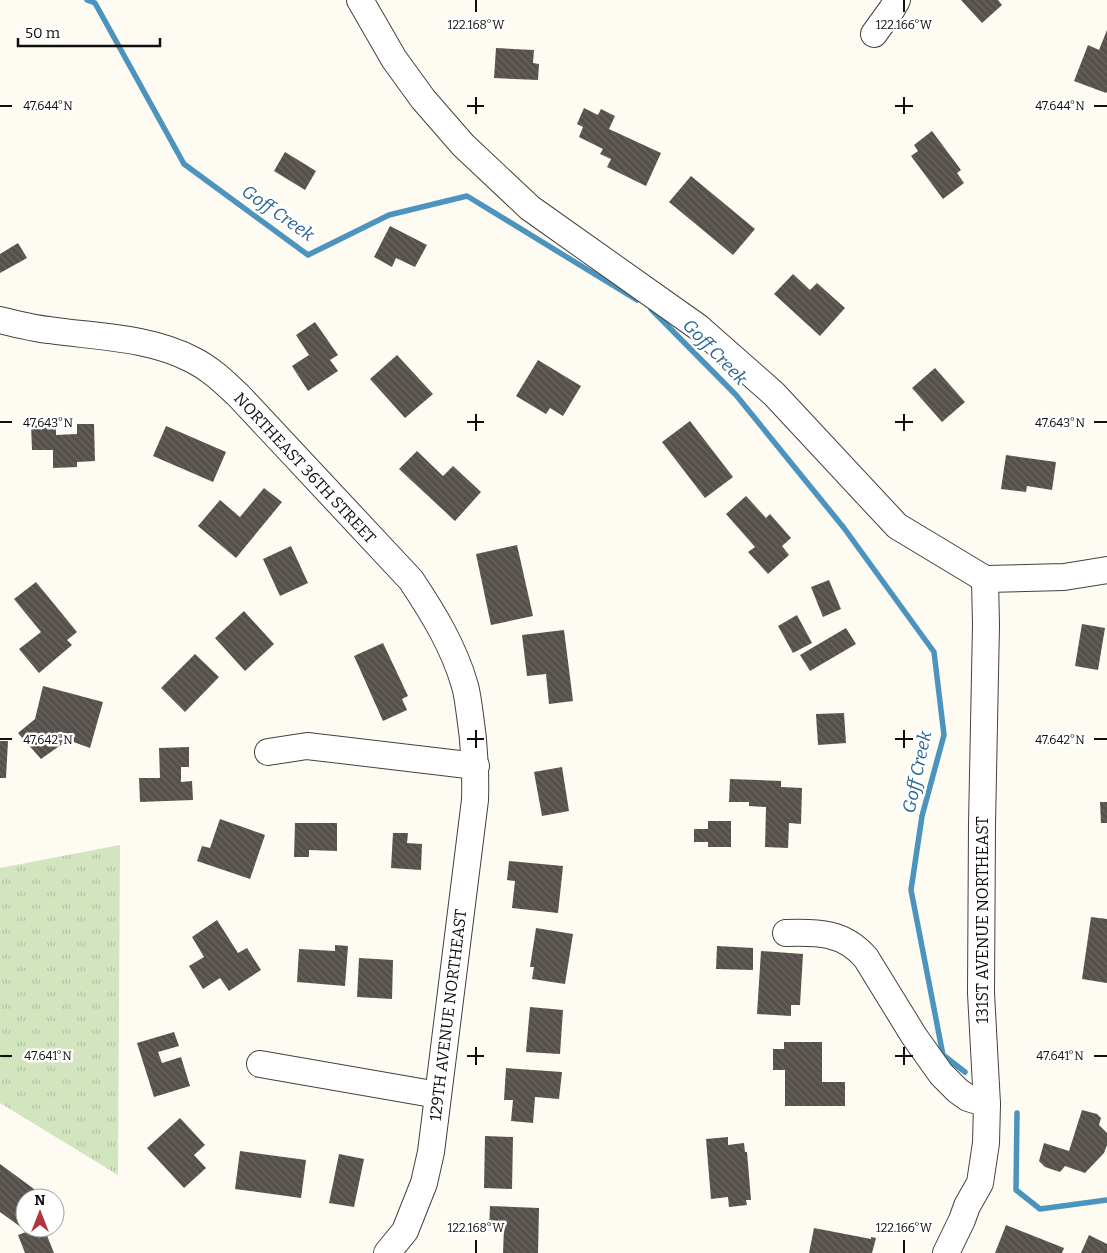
<svg xmlns="http://www.w3.org/2000/svg" width="1107" height="1253" font-family="Bitter,serif">
<defs>
<pattern id="park-tufts" width="24" height="20" patternUnits="userSpaceOnUse" patternTransform="scale(1.25)"><rect width="24" height="20" fill="#d3e5bf"/><path d="M3 7l-1-3M5 7V3M7 7l1-3M15 17l-1-3M17 17v-4M19 17l1-3" fill="none" stroke="#b4c3a3"/></pattern>
<pattern id="building-back-hatch" width="6" height="6" patternUnits="userSpaceOnUse" patternTransform="scale(1.25)"><rect width="6" height="6" fill="#56504c"/><path d="M-1 5l2 2M0 0l6 6M5-1l2 2" fill="none" stroke="#696561"/></pattern>
</defs>
<rect width="100%" height="100%" fill="#fdfbf2"/>
<path fill="url(#park-tufts)" d="M 120,845 L 118,1175 L 0,1103 L 0,868 Z"/>
<g fill="none" stroke-linecap="round" stroke-linejoin="round">
<g stroke="#4c93be" stroke-width="5.5">
<path d="M 87,0 L 95,3 L 184,164 L 308,255 L 389,215 L 467,196 L 637,300"/>
<path d="M 651,309 L 736,395 L 844,528 L 934,652 L 944,735 L 922,816 L 911,890 L 943,1055 L 965,1072"/>
<path d="M 1017,1113 L 1016,1190 L 1040,1209 L 1107,1200"/>
</g>
</g>
<g fill="url(#building-back-hatch)">
<path d="M 961,0 L 998,0 L 1002,5 L 982,23 Z"/>
<path d="M 1107,30 L 1107,92 L 1106,93 L 1074,81 L 1088,45 L 1099,50 Z"/>
<path d="M 496,48 L 534,50 L 533,63 L 539,64 L 538,80 L 494,78 Z"/>
<path d="M 584,108 L 598,115 L 601,109 L 615,116 L 609,129 L 661,153 L 646,186 L 607,167 L 611,159 L 600,154 L 603,149 L 579,137 L 583,127 L 577,124 Z"/>
<path d="M 932,131 L 961,170 L 957,173 L 964,183 L 943,199 L 911,156 L 918,151 L 914,145 Z"/>
<path d="M 285,152 L 316,171 L 305,190 L 274,171 Z"/>
<path d="M 691,176 L 755,229 L 733,255 L 669,202 Z"/>
<path d="M 390,226 L 427,245 L 415,267 L 396,258 L 392,267 L 374,257 Z"/>
<path d="M 18,243 L 27,258 L 0,273 L 0,254 Z"/>
<path d="M 793,274 L 810,290 L 817,283 L 845,308 L 820,336 L 774,294 Z"/>
<path d="M 315,322 L 338,355 L 330,360 L 338,371 L 308,391 L 292,366 L 309,355 L 296,335 Z"/>
<path d="M 397,355 L 433,394 L 405,418 L 370,379 Z"/>
<path d="M 538,360 L 581,386 L 563,416 L 550,408 L 546,414 L 516,396 Z"/>
<path d="M 935,368 L 965,402 L 942,422 L 912,388 Z"/>
<path d="M 690,421 L 733,477 L 705,498 L 662,442 Z"/>
<path d="M 31,424 L 56,424 L 56,435 L 77,434 L 77,424 L 94,424 L 95,461 L 77,462 L 77,467 L 53,468 L 53,450 L 32,450 Z"/>
<path d="M 166,426 L 226,452 L 213,482 L 153,456 Z"/>
<path d="M 417,451 L 443,476 L 453,466 L 481,492 L 455,521 L 399,469 Z"/>
<path d="M 1006,455 L 1056,462 L 1052,490 L 1027,486 L 1026,492 L 1001,489 Z"/>
<path d="M 264,488 L 282,502 L 236,558 L 198,526 L 220,500 L 240,517 Z"/>
<path d="M 746,496 L 766,518 L 770,514 L 791,538 L 782,546 L 789,555 L 768,574 L 748,552 L 755,547 L 726,514 Z"/>
<path d="M 517,545 L 533,616 L 491,625 L 476,554 Z"/>
<path d="M 291,546 L 308,583 L 280,596 L 263,559 Z"/>
<path d="M 829,580 L 841,609 L 823,617 L 811,587 Z"/>
<path d="M 36,582 L 77,632 L 67,640 L 72,645 L 39,673 L 19,649 L 41,632 L 14,599 Z"/>
<path d="M 244,611 L 274,644 L 245,671 L 215,638 Z"/>
<path d="M 797,615 L 812,643 L 793,653 L 778,626 Z"/>
<path d="M 1082,624 L 1105,628 L 1098,670 L 1075,666 Z"/>
<path d="M 846,628 L 856,644 L 810,671 L 800,655 Z"/>
<path d="M 564,630 L 573,701 L 549,704 L 546,674 L 527,676 L 522,635 Z"/>
<path d="M 383,643 L 408,696 L 402,699 L 407,710 L 383,721 L 354,656 Z"/>
<path d="M 195,654 L 219,677 L 185,712 L 161,688 Z"/>
<path d="M 43,686 L 103,702 L 90,748 L 68,740 L 41,759 L 18,733 L 35,719 Z"/>
<path d="M 844,713 L 846,743 L 818,745 L 816,714 Z"/>
<path d="M 0,741 L 8,741 L 6,778 L 0,778 Z"/>
<path d="M 189,747 L 189,767 L 181,767 L 181,782 L 192,781 L 193,800 L 140,802 L 139,778 L 160,778 L 159,748 Z"/>
<path d="M 562,767 L 569,811 L 542,816 L 534,772 Z"/>
<path d="M 730,779 L 781,781 L 781,787 L 802,788 L 801,824 L 789,823 L 788,848 L 765,847 L 766,807 L 749,806 L 749,802 L 729,802 Z"/>
<path d="M 1100,802 L 1107,802 L 1107,823 L 1101,823 Z"/>
<path d="M 220,819 L 265,835 L 250,879 L 197,861 L 202,846 L 210,848 Z"/>
<path d="M 708,821 L 731,821 L 731,847 L 708,847 L 708,842 L 694,842 L 694,829 L 708,829 Z"/>
<path d="M 295,823 L 337,823 L 337,851 L 309,850 L 309,857 L 294,857 Z"/>
<path d="M 393,833 L 408,833 L 407,843 L 422,844 L 421,870 L 391,868 Z"/>
<path d="M 509,861 L 563,866 L 558,913 L 512,908 L 515,881 L 507,880 Z"/>
<path d="M 1091,917 L 1107,919 L 1107,983 L 1082,979 Z"/>
<path d="M 217,920 L 238,953 L 247,948 L 261,970 L 229,991 L 220,978 L 203,989 L 189,966 L 204,957 L 192,937 Z"/>
<path d="M 536,928 L 573,934 L 565,984 L 532,979 L 534,967 L 530,967 Z"/>
<path d="M 335,945 L 348,946 L 345,986 L 297,982 L 299,949 L 335,951 Z"/>
<path d="M 717,946 L 753,948 L 753,970 L 716,969 Z"/>
<path d="M 761,951 L 803,954 L 800,1005 L 791,1005 L 791,1016 L 757,1014 Z"/>
<path d="M 359,958 L 393,960 L 392,999 L 357,997 Z"/>
<path d="M 530,1007 L 563,1010 L 560,1054 L 526,1052 Z"/>
<path d="M 174,1032 L 179,1046 L 158,1052 L 162,1063 L 181,1057 L 190,1086 L 154,1097 L 137,1043 Z"/>
<path d="M 784,1042 L 822,1042 L 822,1082 L 845,1082 L 845,1106 L 785,1106 L 785,1070 L 773,1070 L 773,1049 L 784,1049 Z"/>
<path d="M 506,1068 L 562,1072 L 559,1099 L 535,1097 L 533,1123 L 511,1121 L 513,1100 L 504,1100 Z"/>
<path d="M 1082,1110 L 1097,1114 L 1101,1118 L 1099,1125 L 1107,1133 L 1107,1145 L 1104,1153 L 1085,1173 L 1065,1166 L 1060,1172 L 1045,1167 L 1039,1161 L 1044,1143 L 1069,1151 Z"/>
<path d="M 180,1118 L 205,1145 L 194,1155 L 206,1168 L 184,1188 L 147,1148 Z"/>
<path d="M 485,1136 L 513,1137 L 512,1189 L 484,1188 Z"/>
<path d="M 728,1137 L 728,1145 L 744,1143 L 745,1152 L 747,1152 L 751,1200 L 746,1200 L 747,1205 L 729,1207 L 728,1197 L 711,1199 L 706,1139 Z"/>
<path d="M 240,1151 L 306,1160 L 301,1198 L 235,1189 Z"/>
<path d="M 339,1154 L 364,1159 L 354,1207 L 329,1203 Z"/>
<path d="M 0,1164 L 45,1197 L 44,1198 L 25,1198 L 25,1224 L 22,1228 L 0,1212 Z"/>
<path d="M 490,1206 L 539,1208 L 538,1253 L 503,1253 L 504,1227 L 489,1227 Z"/>
<path d="M 1006,1225 L 1064,1248 L 1062,1253 L 995,1253 Z"/>
<path d="M 37,1228 L 44,1228 L 54,1253 L 25,1253 L 18,1235 Z"/>
<path d="M 814,1228 L 871,1239 L 871,1237 L 876,1238 L 872,1253 L 809,1253 Z"/>
<path d="M 1089,1235 L 1107,1244 L 1107,1253 L 1081,1253 Z"/>
</g>
<g fill="none" stroke-linecap="round" stroke-linejoin="round">
<defs>
<g id="minor">
<path d="M 360,0 L 394,59 L 423,99 L 463,145 L 530,208 L 698,327 L 774,394 L 897,526 L 985,579"/>
<path d="M 874,34 L 892,9 L 897,0"/>
<path d="M 0,320 C 16,324 32,328 49,330 C 97,337 149,337 193,360 C 211,369 224,382 238,395 L 411,580 C 433,613 454,647 465,686 C 467,693 468,701 469,708 C 474,739 476,769 475,800 L 431,1152 L 424,1183 L 405,1231 L 387,1253"/>
<path d="M 985,579 L 1064,577 L 1107,570"/>
<path d="M 268,752 L 307,746 L 476,766"/>
<path d="M 786,933 C 818,932 844,932 866,958 L 914,1036 L 941,1074 L 958,1091 L 968,1098 L 987,1104"/>
<path d="M 260,1064 L 438,1095"/>
<path d="M 946,1253 L 962,1220 L 967,1206 L 980,1183 L 986,1143 L 987,1104 L 981,993 L 982,824 L 986,625 L 985,579"/>
</g>
</defs>
<use href="#minor" stroke="#424242" stroke-width="28"/>
<use href="#minor" stroke="#fff" stroke-width="26"/>
</g>
<path fill="none" stroke="#0f0f0f" stroke-width="2" d="M 476,0 L 476,12M 904,0 L 904,12M 476,97 L 476,114M 904,97 L 904,114M 0,106 L 12,106M 467,106 L 484,106M 895,106 L 913,106M 1094,106 L 1107,106M 476,414 L 476,431M 904,414 L 904,431M 0,422 L 12,422M 467,422 L 484,422M 895,422 L 913,422M 1094,422 L 1107,422M 476,730 L 476,748M 904,730 L 904,748M 0,739 L 12,739M 467,739 L 484,739M 895,739 L 913,739M 1094,739 L 1107,739M 476,1047 L 476,1065M 904,1047 L 904,1065M 0,1056 L 12,1056M 467,1056 L 484,1056M 895,1056 L 913,1056M 1094,1056 L 1107,1056M 476,1240 L 476,1253M 904,1240 L 904,1253"/>
<g text-anchor="middle" dominant-baseline="central" stroke-width="5" stroke-linejoin="round" paint-order="stroke">
<g font-size="16" fill="#0f0f0f" stroke="#fff">
<text transform="translate(305 468) rotate(47)">NORTHEAST 36TH STREET</text>
<text transform="translate(982 920) rotate(-90)">131ST AVENUE NORTHEAST</text>
<text transform="translate(448 1015) rotate(-83)">129TH AVENUE NORTHEAST</text>
</g>
<g font-size="18" font-style="italic" fill="#266593" stroke="#fff">
<text transform="translate(278 213) rotate(35)">Goff Creek</text>
<text transform="translate(715 352) rotate(46)">Goff Creek</text>
<text transform="translate(917 772) rotate(-78)">Goff Creek</text>
</g>
</g>
<g font-size="12" text-anchor="middle" fill="#0f0f0f" stroke="#fff" stroke-width="5" stroke-linejoin="round" paint-order="stroke">
<text x="476" y="29">122.168°W</text>
<text x="904" y="29">122.166°W</text>
<text x="48" y="110">47.644°N</text>
<text x="1060" y="110">47.644°N</text>
<text x="48" y="427">47.643°N</text>
<text x="1060" y="427">47.643°N</text>
<text x="48" y="744">47.642°N</text>
<text x="1060" y="744">47.642°N</text>
<text x="48" y="1060">47.641°N</text>
<text x="1060" y="1060">47.641°N</text>
<text x="476" y="1232">122.168°W</text>
<text x="904" y="1232">122.166°W</text>
</g>
<g transform="translate(40 1213)"><circle r="24" fill="#ffffff" stroke="#9f9f9f"/>
<path d="M0-4L9 19L0 12L-9 19Z" fill="#af363e"/>
<text y="-8" font-size="14" font-weight="bold" text-anchor="middle" fill="#0f0f0f">N</text>
</g>
<path d="M18 38v8h142v-8" fill="none" stroke="#0f0f0f" stroke-width="2.5"/>
<text x="25" y="38" font-size="15" fill="#0f0f0f" stroke="#ffffff" stroke-width="4" paint-order="stroke">50 m</text>
</svg>
